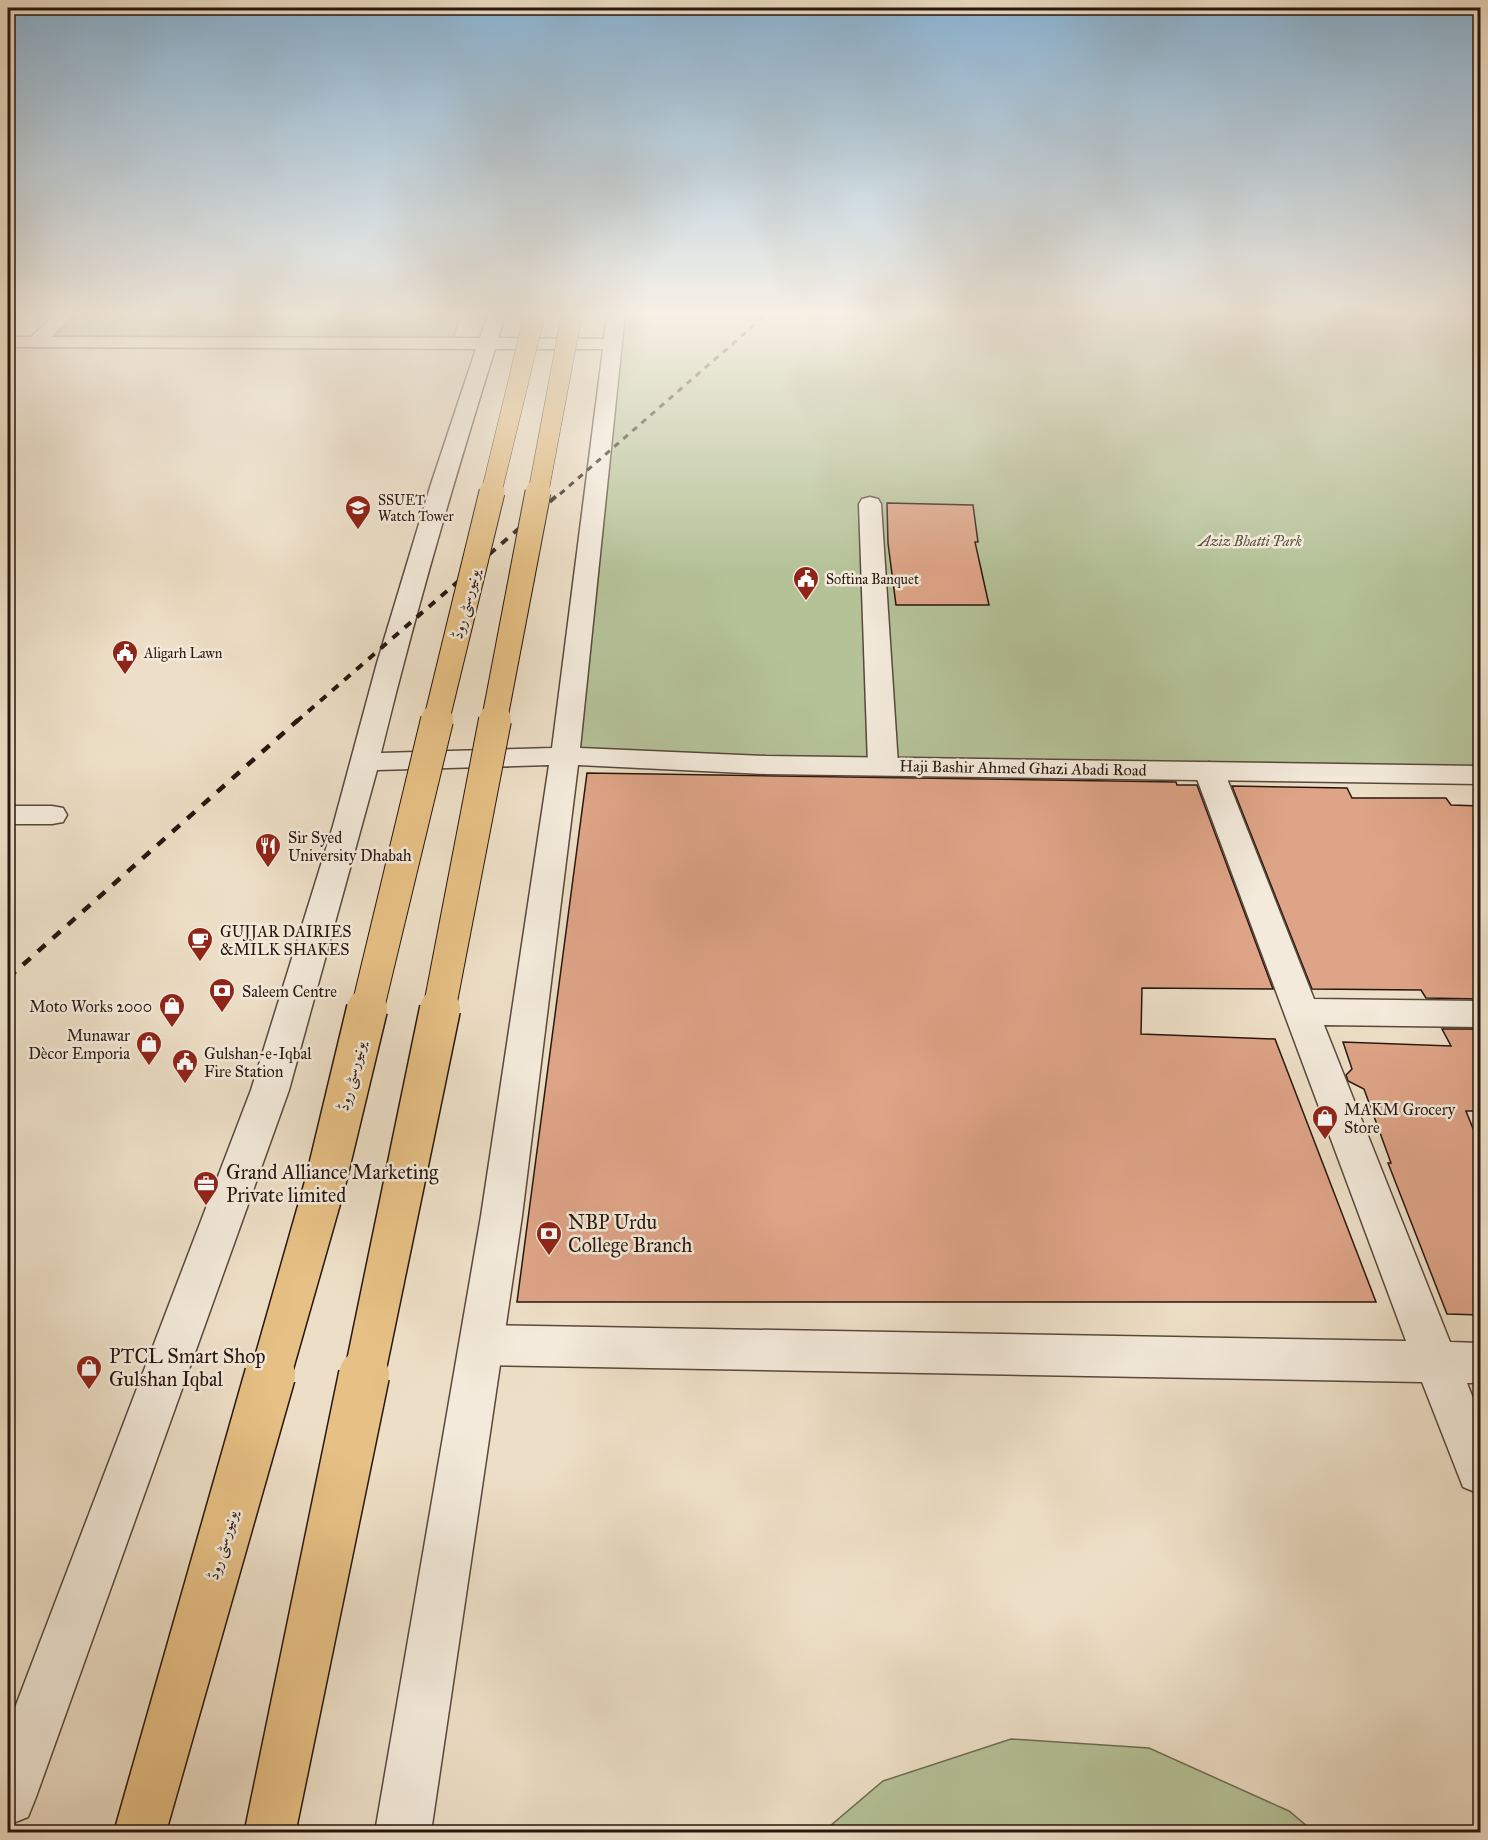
<svg xmlns="http://www.w3.org/2000/svg" width="1488" height="1840" font-family="'IM FELL Great Primer',Amiri,serif">
<rect width="100%" height="100%" fill="#eddfc7"/>
<filter id="stains"><feTurbulence type="fractalNoise" baseFrequency=".00333" numOctaves="4"/><feColorMatrix values="0 0 0 0 .2 0 0 0 0 .09 0 0 0 0 .02 0 0 0 .5 -.17"/></filter>
<radialGradient id="worn" r=".72"><stop offset=".6" stop-color="#630" stop-opacity="0"/><stop offset="1" stop-color="#630" stop-opacity=".3"/></radialGradient>
<g fill="#b5c298" stroke="#6e6c53" stroke-width="1.5">
<path d="M 80,313 L 462,313 L 453,338 L 56,336 Z"/>
<path d="M 615,313 L 1480,313 L 1480,773 L 566,758 Z"/>
<path d="M 1011,1739 L 1149,1748 L 1289,1811 L 1314,1832 L 823,1832 L 883,1781 Z"/>
</g>
<g fill="#dea487" stroke="#28160e" stroke-width="1.5">
<path d="M 887,503 L 973,505 L 978,542 L 975,542 L 989,605 L 896,605 L 888,543 Z"/>
<path d="M 587,773 L 1176,782 L 1177,785 L 1197,785 L 1273,989 L 1142,988 L 1141,1034 L 1275,1039 L 1376,1302 L 517,1302 Z"/>
<path d="M 1232,786 L 1347,788 L 1352,798 L 1446,798 L 1451,805 L 1480,806 L 1480,999 L 1426,998 L 1421,990 L 1312,989 Z"/>
<path d="M 1442,1029 L 1480,1029 L 1480,1111 L 1466,1111 L 1480,1146 L 1480,1315 L 1447,1314 L 1388,1163 L 1391,1163 L 1364,1089 L 1348,1081 L 1346,1075 L 1352,1069 L 1343,1042 L 1451,1046 Z"/>
</g>
<g fill="none" stroke-linecap="round" stroke-linejoin="round">
<defs>
<g id="minor">
<path d="M 56,313 L 75,313 L 42,346 L 30,346 L 27,342 L 30,338 Z"/>
<path d="M 870,497 L 878,499 L 881,504 L 898,765 L 893,771 L 883,774 L 873,771 L 868,765 L 859,504 L 862,499 Z"/>
<path d="M 1209,762 L 1219,765 L 1224,771 L 1314,999 L 1480,1001 L 1480,1027 L 1324,1025 L 1450,1342 L 1480,1343 L 1480,1383 L 1467,1383 L 1480,1416 L 1480,1494 L 1463,1487 L 1422,1382 L 482,1365 L 466,1359 L 460,1345 L 466,1331 L 482,1325 L 1406,1341 L 1194,771 L 1199,765 Z"/>
<path d="M 8,806 L 52,806 L 63,808 L 67,815 L 63,822 L 52,824 L 8,824 Z"/>
</g>
<path id="tertiary" d="M 488,313 L 506,313 L 498,338 L 604,339 L 607,313 L 625,313 L 580,748 L 766,756 L 1480,766 L 1480,784 L 766,774 L 578,765 L 522,1216 L 431,1832 L 375,1832 L 481,1216 L 549,765 L 377,770 L 289,1090 L 36,1797 L 28,1817 L 8,1825 L 8,1726 L 251,1090 L 333,826 L 377,663 L 431,484 L 476,349 L 8,347 L 8,337 L 480,338 ZM 495,349 L 603,349 L 552,748 L 381,753 C 414,617 453,483 495,349 Z"/>
</defs>
<use href="#minor" stroke="#59483c" stroke-width="3"/>
<use href="#tertiary" stroke="#59483c" stroke-width="3"/>
<use href="#minor" fill="#f3eadb" fill-rule="evenodd"/>
<use href="#tertiary" fill="#f3eadb" fill-rule="evenodd"/>
<path stroke="#28160e" stroke-width="3" stroke-dasharray="6 6" stroke-linecap="butt" d="M 560,494 L 768,313"/>
<path stroke="#28160e" stroke-width="4" stroke-dasharray="8 8" stroke-linecap="butt" d="M 296,722 L 561,492"/>
<path stroke="#28160e" stroke-width="4.5" stroke-dasharray="10 10" stroke-linecap="butt" d="M 8,978 L 298,720"/>
<defs>
<g id="primary-bridge-far4">
<path d="M 491,494 L 535,313"/>
<path d="M 538,494 L 572,313"/>
</g>
<g id="primary-bridge-far3">
<path d="M 436,722 L 492,492"/>
<path d="M 494,722 L 538,492"/>
</g>
<g id="primary-bridge-far2">
<path d="M 367,1011 L 437,720"/>
<path d="M 439,1011 L 495,720"/>
</g>
<g id="primary-bridge-far1">
<path d="M 270,1377 L 325,1184 L 367,1009"/>
<path d="M 364,1377 L 440,1009"/>
</g>
<g id="primary-bridge">
<path d="M 140,1832 L 270,1375"/>
<path d="M 270,1832 L 364,1375"/>
</g>
</defs>
<use href="#primary-bridge-far4" stroke="#28160e" stroke-width="21" stroke-linecap="butt"/>
<use href="#primary-bridge-far3" stroke="#28160e" stroke-width="27" stroke-linecap="butt"/>
<use href="#primary-bridge-far2" stroke="#28160e" stroke-width="34" stroke-linecap="butt"/>
<use href="#primary-bridge-far1" stroke="#28160e" stroke-width="43" stroke-linecap="butt"/>
<use href="#primary-bridge" stroke="#28160e" stroke-width="53" stroke-linecap="butt"/>
<use href="#primary-bridge-far4" stroke="#e6c084" stroke-width="20"/>
<use href="#primary-bridge-far3" stroke="#e6c084" stroke-width="25"/>
<use href="#primary-bridge-far2" stroke="#e6c084" stroke-width="32"/>
<use href="#primary-bridge-far1" stroke="#e6c084" stroke-width="40"/>
<use href="#primary-bridge" stroke="#e6c084" stroke-width="50"/>
</g>
<linearGradient id="sky" x2="0" y2="1"><stop stop-color="#8ab6d8"/><stop offset="0.55" stop-color="#f7f1e6"/><stop offset="1" stop-color="#f7f1e6" stop-opacity="0"/></linearGradient>
<rect width="1488" height="570" fill="url(#sky)"/>
<defs>
<symbol id="university-pin" viewBox="-11 -11 22 30"><path d="M0 17L-7.5 6A9.5 9.5 0 1 1 7.5 6Z" fill="#8f2418" stroke="#f3eadb"/><path d="M0-5L7-2L0 1L-7-2ZM-4 1L0 2.5L4 1V4Q0 6-4 4Z" fill="#fff"/></symbol>
<symbol id="civic-pin" viewBox="-11 -11 22 30"><path d="M0 17L-7.5 6A9.5 9.5 0 1 1 7.5 6Z" fill="#8f2418" stroke="#f3eadb"/><path d="M-.6-6.5H3V-4.5H.6V-3L4-1V1h2V6H-6V1h2V-1L-.6-3ZM-1.2 2.5V6h2.4V2.5Z" fill="#fff"/></symbol>
<symbol id="restaurant-pin" viewBox="-11 -11 22 30"><path d="M0 17L-7.5 6A9.5 9.5 0 1 1 7.5 6Z" fill="#8f2418" stroke="#f3eadb"/><path d="M-5-6h1v4h1v-4h1v4h1v-4h1v5L-1.5 .5V6h-2V.5L-5-1ZM5-6V6H3V1.5H1.5Q1.5-4 5-6Z" fill="#fff"/></symbol>
<symbol id="cafe-pin" viewBox="-11 -11 22 30"><path d="M0 17L-7.5 6A9.5 9.5 0 1 1 7.5 6Z" fill="#8f2418" stroke="#f3eadb"/><path d="M-5.5-4.5H6V0H3Q3 3.5 0 3.5H-2.5Q-5.5 3.5-5.5 0ZM3-3.2v2h1.7v-2ZM-6 4.5H4V6H-6Z" fill="#fff"/></symbol>
<symbol id="bank-pin" viewBox="-11 -11 22 30"><path d="M0 17L-7.5 6A9.5 9.5 0 1 1 7.5 6Z" fill="#8f2418" stroke="#f3eadb"/><path d="M-6-4H6V4H-6ZM0-2.3a2.3 2.3 0 1 0 0 4.6a2.3 2.3 0 1 0 0-4.6Z" fill="#fff"/></symbol>
<symbol id="shop-pin" viewBox="-11 -11 22 30"><path d="M0 17L-7.5 6A9.5 9.5 0 1 1 7.5 6Z" fill="#8f2418" stroke="#f3eadb"/><path d="M-5-2.5h2.3a2.7 3.5 0 0 1 5.4 0H5L5.5 6h-11ZM-1.5-2.5h3a1.5 2.3 0 0 0-3 0Z" fill="#fff"/></symbol>
<symbol id="office-pin" viewBox="-11 -11 22 30"><path d="M0 17L-7.5 6A9.5 9.5 0 1 1 7.5 6Z" fill="#8f2418" stroke="#f3eadb"/><path d="M-6-3h4V-5.5h4V-3h4V5H-6ZM-1-4.5V-3h2v-1.5ZM-6 0V1H6V0Z" fill="#fff"/></symbol>
</defs>
<g fill-rule="evenodd">
<use href="#university-pin" x="343" y="493" width="30" height="40"/>
<use href="#civic-pin" x="791" y="564" width="30" height="40"/>
<use href="#civic-pin" x="110" y="638" width="30" height="40"/>
<use href="#restaurant-pin" x="253" y="831" width="30" height="40"/>
<use href="#cafe-pin" x="185" y="925" width="30" height="40"/>
<use href="#bank-pin" x="207" y="976" width="30" height="40"/>
<use href="#shop-pin" x="157" y="991" width="30" height="40"/>
<use href="#shop-pin" x="134" y="1029" width="30" height="40"/>
<use href="#civic-pin" x="170" y="1047" width="30" height="40"/>
<use href="#shop-pin" x="1310" y="1103" width="30" height="40"/>
<use href="#office-pin" x="191" y="1169" width="30" height="40"/>
<use href="#bank-pin" x="534" y="1219" width="30" height="40"/>
<use href="#shop-pin" x="74" y="1353" width="30" height="40"/>
</g>
<g text-anchor="middle" dominant-baseline="central" stroke-width="5" stroke-linejoin="round" paint-order="stroke">
<g font-size="14" fill="#28160e" stroke="#f3eadb" text-anchor="start">
<text x="378" y="500">SSUET<tspan x="378" dy="16">Watch Tower</tspan></text>
<text x="826" y="579">Softina Banquet</text>
<text x="144" y="653">Aligarh Lawn</text>
</g>
<g font-size="14" font-style="italic" fill="#59523e" stroke="#f3eadb">
<text x="1250" y="541">Aziz Bhatti Park</text>
</g>
<g font-size="16" fill="#28160e" stroke="#f3eadb">
<text transform="translate(465 604) rotate(-76)">یونیورسٹی روڈ</text>
<text transform="translate(1023 768) rotate(1)">Haji Bashir Ahmed Ghazi Abadi Road</text>
<text transform="translate(351 1076) rotate(-76)">یونیورسٹی روڈ</text>
<text transform="translate(222 1545) rotate(-74)">یونیورسٹی روڈ</text>
</g>
<g font-size="16" fill="#28160e" stroke="#f3eadb" text-anchor="start">
<text x="288" y="837">Sir Syed<tspan x="288" dy="18">University Dhabah</tspan></text>
<text x="220" y="931">GUJJAR DAIRIES<tspan x="220" dy="18">&amp;MILK SHAKES</tspan></text>
<text x="242" y="991">Saleem Centre</text>
<text x="152" y="1006" text-anchor="end">Moto Works 2000</text>
<text x="130" y="1035" text-anchor="end">Munawar<tspan x="130" dy="18">Dècor Emporia</tspan></text>
<text x="204" y="1053">Gulshan-e-Iqbal<tspan x="204" dy="18">Fire Station</tspan></text>
<text x="1344" y="1109">MAKM Grocery<tspan x="1344" dy="18">Store</tspan></text>
</g>
<g font-size="20" fill="#28160e" stroke="#f3eadb" text-anchor="start">
<text x="226" y="1172">Grand Alliance Marketing<tspan x="226" dy="23">Private limited</tspan></text>
<text x="568" y="1222">NBP Urdu<tspan x="568" dy="23">College Branch</tspan></text>
<text x="109" y="1356">PTCL Smart Shop<tspan x="109" dy="23">Gulshan Iqbal</tspan></text>
</g>
</g>
<rect width="1488" height="1840" fill="none" stroke="#eddfc7" stroke-width="30"/>
<rect x="9" y="9" width="1470" height="1822" fill="none" stroke="#28160e" stroke-width="3"/>
<rect x="15" y="15" width="1458" height="1810" fill="none" stroke="#28160e" stroke-width="1.5"/>
<rect width="100%" height="100%" filter="url(#stains)"/>
<rect width="100%" height="100%" fill="url(#worn)"/>
</svg>
